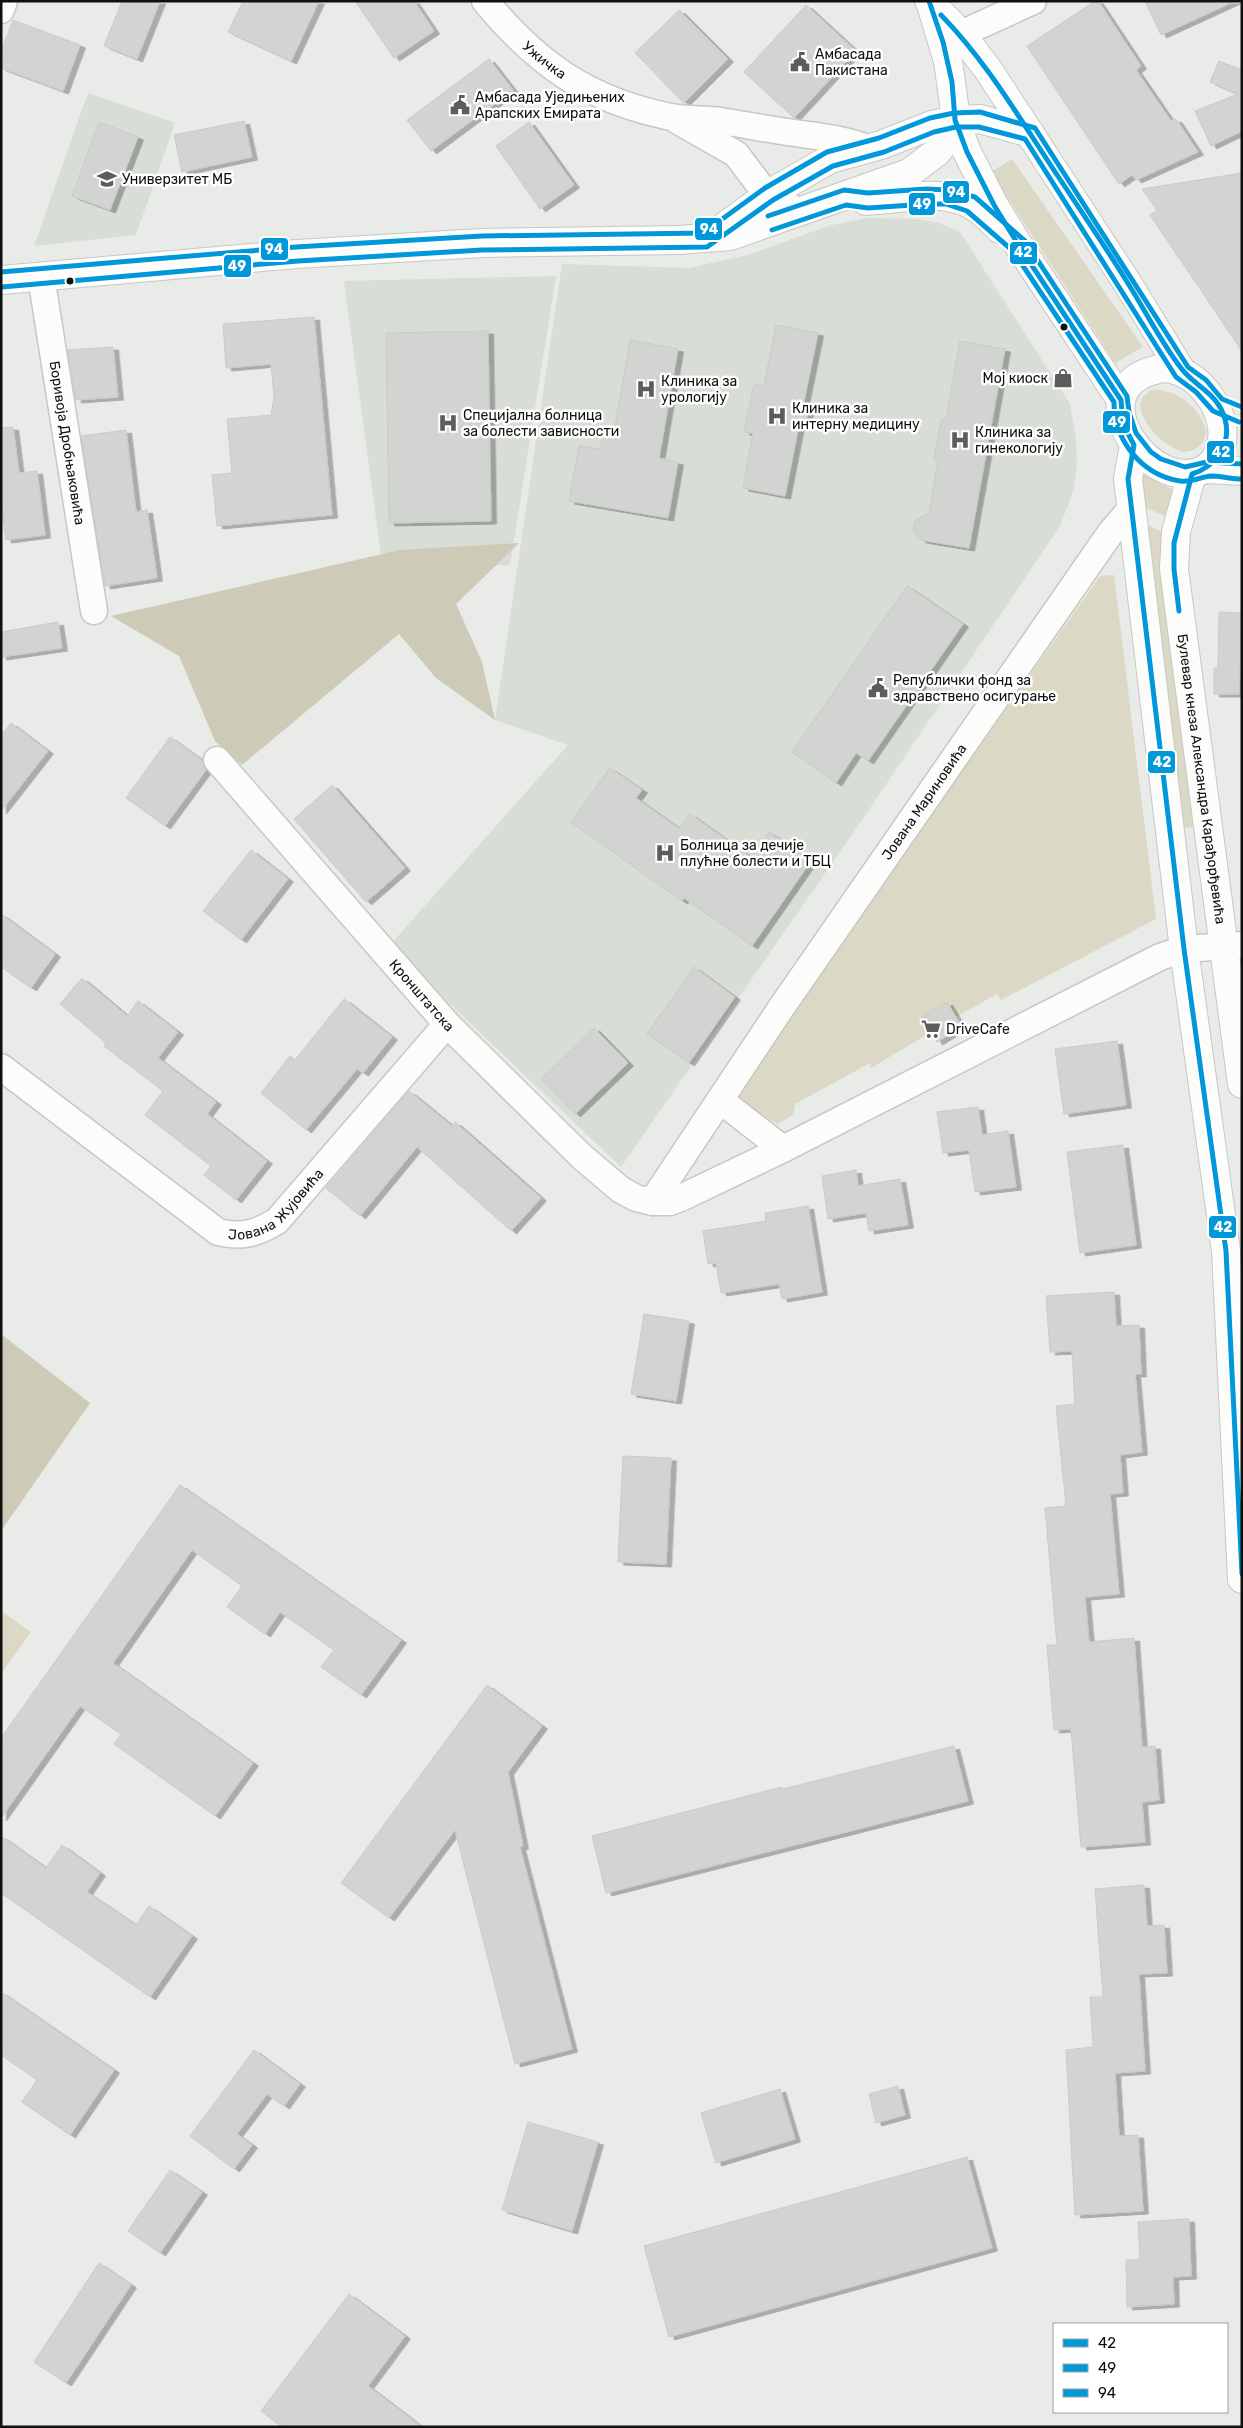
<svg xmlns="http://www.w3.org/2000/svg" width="1243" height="2428" font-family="Rubik,sans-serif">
<defs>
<filter id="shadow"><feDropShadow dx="5.5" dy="3" stdDeviation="0" flood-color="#0004"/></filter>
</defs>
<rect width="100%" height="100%" fill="#e8ebe7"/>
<g fill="#d8ddd6">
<path d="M 88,93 L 175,123 L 136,235 L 34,246 Z"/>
<path d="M 866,218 L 916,219 L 939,223 L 960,232 L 1070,404 L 1076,439 L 1077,462 L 1074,489 L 1060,526 L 860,823 L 621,1167 L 389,946 L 568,745 L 495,720 L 562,264 L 689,268 L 751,254 L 828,226 Z"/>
<path d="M 556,276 L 510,565 L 383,570 L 344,281 Z"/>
</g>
<g fill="#dbd8c5">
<path d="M 1012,159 L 1143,347 L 1115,363 L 991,172 Z"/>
<path d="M 1151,390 C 1173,388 1198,405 1205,427 C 1210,441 1193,455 1179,451 C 1175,449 1170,445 1166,443 C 1154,435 1142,420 1140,405 L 1143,397 Z"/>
<path d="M 1139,474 L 1143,474 L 1175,491 L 1165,516 L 1142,506 Z"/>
<path d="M 1143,523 L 1164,533 L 1198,827 L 1182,828 Z"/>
<path d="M 1114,575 L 1156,919 L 1001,1000 L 997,994 L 956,1017 L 947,1002 L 922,1017 L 931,1032 L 871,1068 L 870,1063 L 795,1104 L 793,1115 L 777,1124 L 733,1096 L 1100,576 Z"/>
<path d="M 1,1611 L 31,1632 L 1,1674 Z"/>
</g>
<g fill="#cdcab7">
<path d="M 519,543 L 456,604 L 482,662 L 495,720 L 436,678 L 399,634 L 242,765 L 215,741 L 179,656 L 111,616 L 400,550 Z"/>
<path d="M 1,1334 L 90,1403 L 1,1531 Z"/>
</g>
<g fill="#d2d4d1" stroke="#c9cbc8" filter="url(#shadow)">
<path d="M 122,1 L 160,1 L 137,59 L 104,46 Z"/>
<path d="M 243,1 L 319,1 L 291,61 L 228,32 Z"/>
<path d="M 355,1 L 414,1 L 434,31 L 394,58 Z"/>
<path d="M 1095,1 L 1098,1 L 1141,66 L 1136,70 L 1171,121 L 1176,119 L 1198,152 L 1136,180 L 1132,175 L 1119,184 L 1027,46 Z"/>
<path d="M 1145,1 L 1235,1 L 1161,35 Z"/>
<path d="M 806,5 L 856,51 L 794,118 L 744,72 Z"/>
<path d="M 679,10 L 728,59 L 684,103 L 635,53 Z"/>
<path d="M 13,20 L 80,45 L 63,91 L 1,68 L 1,52 Z"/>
<path d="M 489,59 L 513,90 L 431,151 L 407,120 Z"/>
<path d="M 1219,61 L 1242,70 L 1242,131 L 1211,146 L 1195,111 L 1238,94 L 1210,82 Z"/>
<path d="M 244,121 L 252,157 L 182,172 L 174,135 Z"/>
<path d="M 99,122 L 138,137 L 110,210 L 72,196 Z"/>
<path d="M 529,122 L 574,185 L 540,209 L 496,146 Z"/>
<path d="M 1242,173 L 1242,351 L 1150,215 L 1157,210 L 1142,189 Z"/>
<path d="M 314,317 L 332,515 L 217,526 L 212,475 L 232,473 L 227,419 L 271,415 L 274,397 L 271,364 L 226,368 L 223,324 Z"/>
<path d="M 776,325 L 818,333 L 803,406 L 809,407 L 805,426 L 799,425 L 785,496 L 743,488 L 753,433 L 744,432 L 754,384 L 764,386 Z"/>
<path d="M 488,331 L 491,521 L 389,523 L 386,333 Z"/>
<path d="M 630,340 L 678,349 L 659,458 L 678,462 L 668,518 L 569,501 L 579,446 L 600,449 L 604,430 L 614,432 Z"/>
<path d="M 960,341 L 1005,349 L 969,548 L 921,540 L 914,533 L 913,529 L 916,520 L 929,513 L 938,461 L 934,460 L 939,431 L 942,419 L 946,419 Z"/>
<path d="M 113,347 L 118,397 L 76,400 L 68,350 Z"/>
<path d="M 13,427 L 19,473 L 37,471 L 45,535 L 6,540 L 1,502 L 1,428 Z"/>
<path d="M 126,430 L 136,512 L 147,510 L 157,578 L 105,586 L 81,436 Z"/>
<path d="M 907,586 L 963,624 L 868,761 L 856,753 L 836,783 L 792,752 Z"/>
<path d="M 1219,612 L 1242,613 L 1239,694 L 1214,694 L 1214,668 L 1218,668 Z"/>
<path d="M 58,622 L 62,648 L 1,657 L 1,632 Z"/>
<path d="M 11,723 L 48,751 L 1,811 L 1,736 Z"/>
<path d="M 170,737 L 202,760 L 206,770 L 165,826 L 126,798 Z"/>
<path d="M 610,768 L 642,790 L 636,798 L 680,829 L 690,814 L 751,857 L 769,832 L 811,861 L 752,946 L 684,898 L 682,901 L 571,822 Z"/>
<path d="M 332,785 L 405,868 L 366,902 L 294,819 Z"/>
<path d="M 251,850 L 288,879 L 241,940 L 203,911 Z"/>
<path d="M 1,914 L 55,954 L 31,988 L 1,967 Z"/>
<path d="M 694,967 L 735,997 L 689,1063 L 647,1034 Z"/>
<path d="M 82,978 L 127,1016 L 138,1001 L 178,1032 L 158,1058 L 216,1102 L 207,1114 L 267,1161 L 236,1200 L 204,1175 L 211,1166 L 145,1115 L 163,1091 L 104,1046 L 106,1043 L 60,1004 Z"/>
<path d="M 344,999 L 392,1037 L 363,1073 L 357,1069 L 306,1130 L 261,1093 L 290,1056 L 295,1060 Z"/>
<path d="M 947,1002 L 962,1027 L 937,1042 L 922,1017 Z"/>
<path d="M 594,1028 L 628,1063 L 575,1114 L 541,1079 Z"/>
<path d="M 1117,1041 L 1126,1105 L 1064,1114 L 1055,1049 Z"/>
<path d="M 409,1091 L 452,1126 L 455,1122 L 541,1198 L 511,1231 L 417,1147 L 360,1216 L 326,1188 Z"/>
<path d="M 978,1107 L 982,1135 L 1008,1131 L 1016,1187 L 975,1192 L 969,1150 L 943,1153 L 937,1112 Z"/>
<path d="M 1123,1145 L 1136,1245 L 1080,1253 L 1067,1152 Z"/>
<path d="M 856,1170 L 858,1186 L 900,1179 L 908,1225 L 869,1231 L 866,1213 L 828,1219 L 822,1176 Z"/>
<path d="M 808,1206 L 822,1292 L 782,1299 L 779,1284 L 721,1293 L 716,1263 L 708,1264 L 703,1231 L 766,1221 L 765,1213 Z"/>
<path d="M 1114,1292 L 1116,1326 L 1139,1325 L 1141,1374 L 1135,1374 L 1142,1452 L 1120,1455 L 1123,1493 L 1110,1494 L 1119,1594 L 1085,1597 L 1089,1642 L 1134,1638 L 1142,1747 L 1155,1746 L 1159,1800 L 1142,1802 L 1145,1842 L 1081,1847 L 1071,1729 L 1054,1730 L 1047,1645 L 1057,1645 L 1045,1508 L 1066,1506 L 1056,1406 L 1075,1404 L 1072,1351 L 1050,1352 L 1046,1296 Z"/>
<path d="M 644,1314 L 689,1321 L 676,1401 L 631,1394 Z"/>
<path d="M 623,1456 L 671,1458 L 666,1564 L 618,1562 Z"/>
<path d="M 180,1485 L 401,1640 L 361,1695 L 321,1667 L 334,1650 L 280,1612 L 265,1634 L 227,1607 L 242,1586 L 192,1550 L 113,1663 L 253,1763 L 215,1816 L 114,1744 L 121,1734 L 80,1706 L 1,1818 L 1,1738 Z"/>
<path d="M 487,1685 L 542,1726 L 508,1772 L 523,1846 L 520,1847 L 572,2049 L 515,2064 L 455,1830 L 389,1918 L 341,1883 Z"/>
<path d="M 954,1746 L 968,1801 L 606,1893 L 592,1836 L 782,1787 L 783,1789 Z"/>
<path d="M 1,1836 L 46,1868 L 62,1845 L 100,1873 L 87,1892 L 136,1925 L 149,1906 L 192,1936 L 150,1997 L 1,1893 Z"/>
<path d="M 1144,1885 L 1147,1926 L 1164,1925 L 1167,1973 L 1139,1974 L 1145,2071 L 1115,2073 L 1119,2136 L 1138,2135 L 1143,2211 L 1075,2215 L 1066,2050 L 1093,2047 L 1090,1997 L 1103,1997 L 1095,1889 Z"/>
<path d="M 1,1992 L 114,2070 L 70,2135 L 22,2102 L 37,2080 L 1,2055 Z"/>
<path d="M 254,2050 L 300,2084 L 284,2106 L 267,2094 L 237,2134 L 252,2145 L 234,2169 L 190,2136 Z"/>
<path d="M 898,2086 L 905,2115 L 876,2123 L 869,2094 Z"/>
<path d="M 780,2089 L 795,2139 L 716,2163 L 701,2113 Z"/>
<path d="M 528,2122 L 598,2142 L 572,2231 L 502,2210 Z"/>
<path d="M 967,2157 L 992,2248 L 669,2337 L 644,2246 Z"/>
<path d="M 170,2170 L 202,2192 L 160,2253 L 128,2231 Z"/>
<path d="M 1189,2219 L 1191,2276 L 1173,2277 L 1174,2304 L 1127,2307 L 1126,2260 L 1140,2260 L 1138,2222 Z"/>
<path d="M 99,2263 L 131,2285 L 66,2383 L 34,2362 Z"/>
<path d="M 349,2294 L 405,2336 L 368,2386 L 422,2427 L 282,2427 L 261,2411 Z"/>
</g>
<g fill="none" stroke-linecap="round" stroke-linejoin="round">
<defs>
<g id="minor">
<path id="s1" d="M 485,1 C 538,65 588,100 671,117 C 687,120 705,119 721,121 C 741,124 761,128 781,131 C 810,136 840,137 867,148"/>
<path d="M 1,10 L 4,1"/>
<path d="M 961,34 L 1033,1"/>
<path d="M 678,121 L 736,154 L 764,191 L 788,205"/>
<path id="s2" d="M 41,276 L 94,611"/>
<path id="s3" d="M 217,760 L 447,1024 L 581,1156 L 621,1190 L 636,1198 L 652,1202 L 670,1202 L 683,1197 L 783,1149 L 1160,957 L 1184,949 L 1242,945"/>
<path id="s4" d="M 1,1067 L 218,1232 C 242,1238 257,1233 277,1221 L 447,1024"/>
<path d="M 720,1100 L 783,1149"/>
<path id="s5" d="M 652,1202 L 781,1008 L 1111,532 L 1132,508"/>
</g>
<g id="tertiary">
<path d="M 1134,445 L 1128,479 L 1184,949 L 1226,1251 L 1242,1579"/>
<path id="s6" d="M 1192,474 L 1176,532 L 1174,569 L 1242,1084"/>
</g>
<g id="secondary">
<path d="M 929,1 L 961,34 L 989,71 L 1128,284 L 1182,372"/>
<path d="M 932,8 L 948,61 L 957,126 L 967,152 L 994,205 L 1019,246 L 1121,400"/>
<path d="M 866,201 C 900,200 938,188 970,204 C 982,210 991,221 1000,229"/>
<path d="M 710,237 L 769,194 L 830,159 L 881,145 L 932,125 L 955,120 L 980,119 L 1030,133"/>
<path d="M 1,280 L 297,254 L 482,243 L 679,240 L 730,236 L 909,173 L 937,152 L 948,138 L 955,120"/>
<path d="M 1164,368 C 1207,370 1243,434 1209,466 C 1157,506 1066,384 1164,368 Z"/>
<path d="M 1206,469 L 1242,471"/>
</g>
</defs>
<use href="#minor" stroke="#c6c8c6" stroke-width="29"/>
<use href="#tertiary" stroke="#c6c8c6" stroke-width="30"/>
<use href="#secondary" stroke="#c6c8c6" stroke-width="30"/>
<use href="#minor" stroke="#fcfcfb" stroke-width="26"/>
<use href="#tertiary" stroke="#fcfcfb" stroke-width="28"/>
<use href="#secondary" stroke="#fcfcfb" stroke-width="28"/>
<defs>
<g id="bus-1">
<path d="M 929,1 L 943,42 L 952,82 L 955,120 L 967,152 L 994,205 L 1019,246 L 1121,400 L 1123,424 L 1134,445 L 1128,479 L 1184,949 L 1226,1251 L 1242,1574"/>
<path d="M 941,15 C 982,57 1012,106 1044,155 C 1072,198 1102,241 1129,285 C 1146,312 1161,342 1181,368 C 1194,386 1218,393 1225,419 C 1232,444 1215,467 1192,474 L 1174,543 L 1174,569 L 1179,611"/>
</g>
<g id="bus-2">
<path d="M 772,230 L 846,205 L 868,208 L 927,204 L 946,204 L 967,211 L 1013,251 L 1114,402 C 1114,441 1142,475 1180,481 C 1191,483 1200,477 1211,476 C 1221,476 1231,479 1242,479"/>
<path d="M 2,287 L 298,261 L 482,250 L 707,247 L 773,200 L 833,166 L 884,152 L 934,132 L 956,127 L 979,127 L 1025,139 L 1176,377 L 1196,392 L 1213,411 L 1239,422"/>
</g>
<g id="bus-3">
<path d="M 768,216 L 844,190 L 868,193 L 926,189 L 947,190 L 975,197 L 1025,241 L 1127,396 L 1129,412 L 1136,433 L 1151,452 L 1161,459 L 1185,467 L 1207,462 L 1242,464"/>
<path d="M 1,272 L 296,247 L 482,236 L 703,233 L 765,188 L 827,152 L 879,138 L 930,118 L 954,113 L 980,112 L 1035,128 L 1188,367 L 1206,380 L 1222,399 L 1242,407"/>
</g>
</defs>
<use href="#bus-1" stroke="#fff" stroke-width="9"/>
<use href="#bus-2" stroke="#fff" stroke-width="9"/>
<use href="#bus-3" stroke="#fff" stroke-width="9"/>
<use href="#bus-1" stroke="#0098da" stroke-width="5"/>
<use href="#bus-2" stroke="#0098da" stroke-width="5"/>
<use href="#bus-3" stroke="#0098da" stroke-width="5"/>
</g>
<defs>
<symbol id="civic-bare" viewBox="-9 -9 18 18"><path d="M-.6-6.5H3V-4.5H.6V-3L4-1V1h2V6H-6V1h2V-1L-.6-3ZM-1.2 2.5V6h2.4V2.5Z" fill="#5b5d5b" stroke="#fff" stroke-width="2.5" paint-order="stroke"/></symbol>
<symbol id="university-bare" viewBox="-9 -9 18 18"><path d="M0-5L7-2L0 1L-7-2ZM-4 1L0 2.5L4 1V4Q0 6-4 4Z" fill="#5b5d5b" stroke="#fff" stroke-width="2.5" paint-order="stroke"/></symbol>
<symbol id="shop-bare" viewBox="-9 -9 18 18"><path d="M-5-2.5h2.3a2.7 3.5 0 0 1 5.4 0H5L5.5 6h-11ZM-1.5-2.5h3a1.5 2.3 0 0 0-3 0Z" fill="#5b5d5b" stroke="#fff" stroke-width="2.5" paint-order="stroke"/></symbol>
<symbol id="hospital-bare" viewBox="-9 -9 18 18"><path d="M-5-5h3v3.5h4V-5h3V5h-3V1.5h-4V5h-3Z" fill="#5b5d5b" stroke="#fff" stroke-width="2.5" paint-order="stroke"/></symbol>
<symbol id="supermarket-bare" viewBox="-9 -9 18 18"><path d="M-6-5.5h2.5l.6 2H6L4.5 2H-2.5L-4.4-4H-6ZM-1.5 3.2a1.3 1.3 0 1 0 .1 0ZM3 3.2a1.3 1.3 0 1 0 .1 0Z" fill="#5b5d5b" stroke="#fff" stroke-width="2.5" paint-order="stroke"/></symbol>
</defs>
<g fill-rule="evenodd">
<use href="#civic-bare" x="786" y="48" width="28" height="28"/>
<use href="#civic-bare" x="446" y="91" width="28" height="28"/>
<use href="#university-bare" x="93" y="165" width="28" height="28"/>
<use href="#shop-bare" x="1049" y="364" width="28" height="28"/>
<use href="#hospital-bare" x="632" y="375" width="28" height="28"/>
<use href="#hospital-bare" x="763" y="402" width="28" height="28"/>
<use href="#hospital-bare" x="434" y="409" width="28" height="28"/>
<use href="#hospital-bare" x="946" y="426" width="28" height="28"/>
<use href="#civic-bare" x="864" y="674" width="28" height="28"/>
<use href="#hospital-bare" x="651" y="839" width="28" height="28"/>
<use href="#supermarket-bare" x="917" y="1015" width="28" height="28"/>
</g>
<g fill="#0f110f" stroke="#fff" stroke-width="2">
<circle cx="70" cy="281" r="4.5"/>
<circle cx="1064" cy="327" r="4.5"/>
</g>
<g text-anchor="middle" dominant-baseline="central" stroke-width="5" stroke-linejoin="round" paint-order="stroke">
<g font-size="14" fill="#0f110f" stroke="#fff" text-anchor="start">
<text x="815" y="54">Амбасада<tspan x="815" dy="16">Пакистана</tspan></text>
<text x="475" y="97">Амбасада Уједињених<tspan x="475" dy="16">Арапских Емирата</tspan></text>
<text x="122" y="179">Универзитет МБ</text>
<text x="1048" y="378" text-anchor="end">Мој киоск</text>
<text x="661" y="381">Клиника за<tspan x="661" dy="16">урологију</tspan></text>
<text x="792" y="408">Клиника за<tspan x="792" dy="16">интерну медицину</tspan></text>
<text x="463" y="415">Специјална болница<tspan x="463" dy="16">за болести зависности</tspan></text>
<text x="975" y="432">Клиника за<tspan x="975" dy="16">гинекологију</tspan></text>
<text x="893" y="680">Републички фонд за<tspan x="893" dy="16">здравствено осигурање</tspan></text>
<text x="680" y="845">Болница за дечије<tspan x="680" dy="16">плућне болести и ТБЦ</tspan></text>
<text x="946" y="1029">DriveCafe</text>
</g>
<g font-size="14" fill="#0f110f" stroke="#fff">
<text stroke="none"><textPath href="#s1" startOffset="84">Ужичка</textPath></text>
<text stroke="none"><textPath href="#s2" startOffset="169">Боривоја Дробњаковића</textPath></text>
<text stroke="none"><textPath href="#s6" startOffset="309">Булевар кнеза Александра Карађорђевића</textPath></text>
<text stroke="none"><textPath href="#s5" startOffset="484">Јована Мариновића</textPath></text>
<text stroke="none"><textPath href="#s3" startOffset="312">Кронштатска</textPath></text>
<text stroke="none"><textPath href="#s4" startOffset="342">Јована Жујовића</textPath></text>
</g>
</g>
<g stroke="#fff" stroke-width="2">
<rect x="942" y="180" width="28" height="24" rx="5" fill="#0098da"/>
<rect x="908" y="192" width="28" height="24" rx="5" fill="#0098da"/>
<rect x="694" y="217" width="29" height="24" rx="5" fill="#0098da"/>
<rect x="260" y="237" width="29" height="24" rx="5" fill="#0098da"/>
<rect x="1009" y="241" width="29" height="24" rx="5" fill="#0098da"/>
<rect x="223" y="254" width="29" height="24" rx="5" fill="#0098da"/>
<rect x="1102" y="410" width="29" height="24" rx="5" fill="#0098da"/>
<rect x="1206" y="440" width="29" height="24" rx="5" fill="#0098da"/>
<rect x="1147" y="750" width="29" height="24" rx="5" fill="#0098da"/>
<rect x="1208" y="1215" width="29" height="24" rx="5" fill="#0098da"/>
</g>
<g font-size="14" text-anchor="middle" font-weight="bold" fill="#fff">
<text x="956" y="197">94</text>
<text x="922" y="209">49</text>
<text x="709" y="234">94</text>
<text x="274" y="254">94</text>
<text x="1023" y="257">42</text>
<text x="237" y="271">49</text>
<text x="1117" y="427">49</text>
<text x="1221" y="457">42</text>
<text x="1162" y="767">42</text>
<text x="1223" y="1232">42</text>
</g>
<rect width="1243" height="2428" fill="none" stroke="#0f110f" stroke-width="5"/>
<rect x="1053" y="2323" width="175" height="90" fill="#ffffff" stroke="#9fa09f"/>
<rect x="1063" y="2339" width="25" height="8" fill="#0098da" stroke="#9fa09f"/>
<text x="1098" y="2348" font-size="15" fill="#0f110f">42</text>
<rect x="1063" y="2364" width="25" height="8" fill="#0098da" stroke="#9fa09f"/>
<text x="1098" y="2373" font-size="15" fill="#0f110f">49</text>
<rect x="1063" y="2389" width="25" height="8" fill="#0098da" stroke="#9fa09f"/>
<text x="1098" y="2398" font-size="15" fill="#0f110f">94</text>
</svg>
